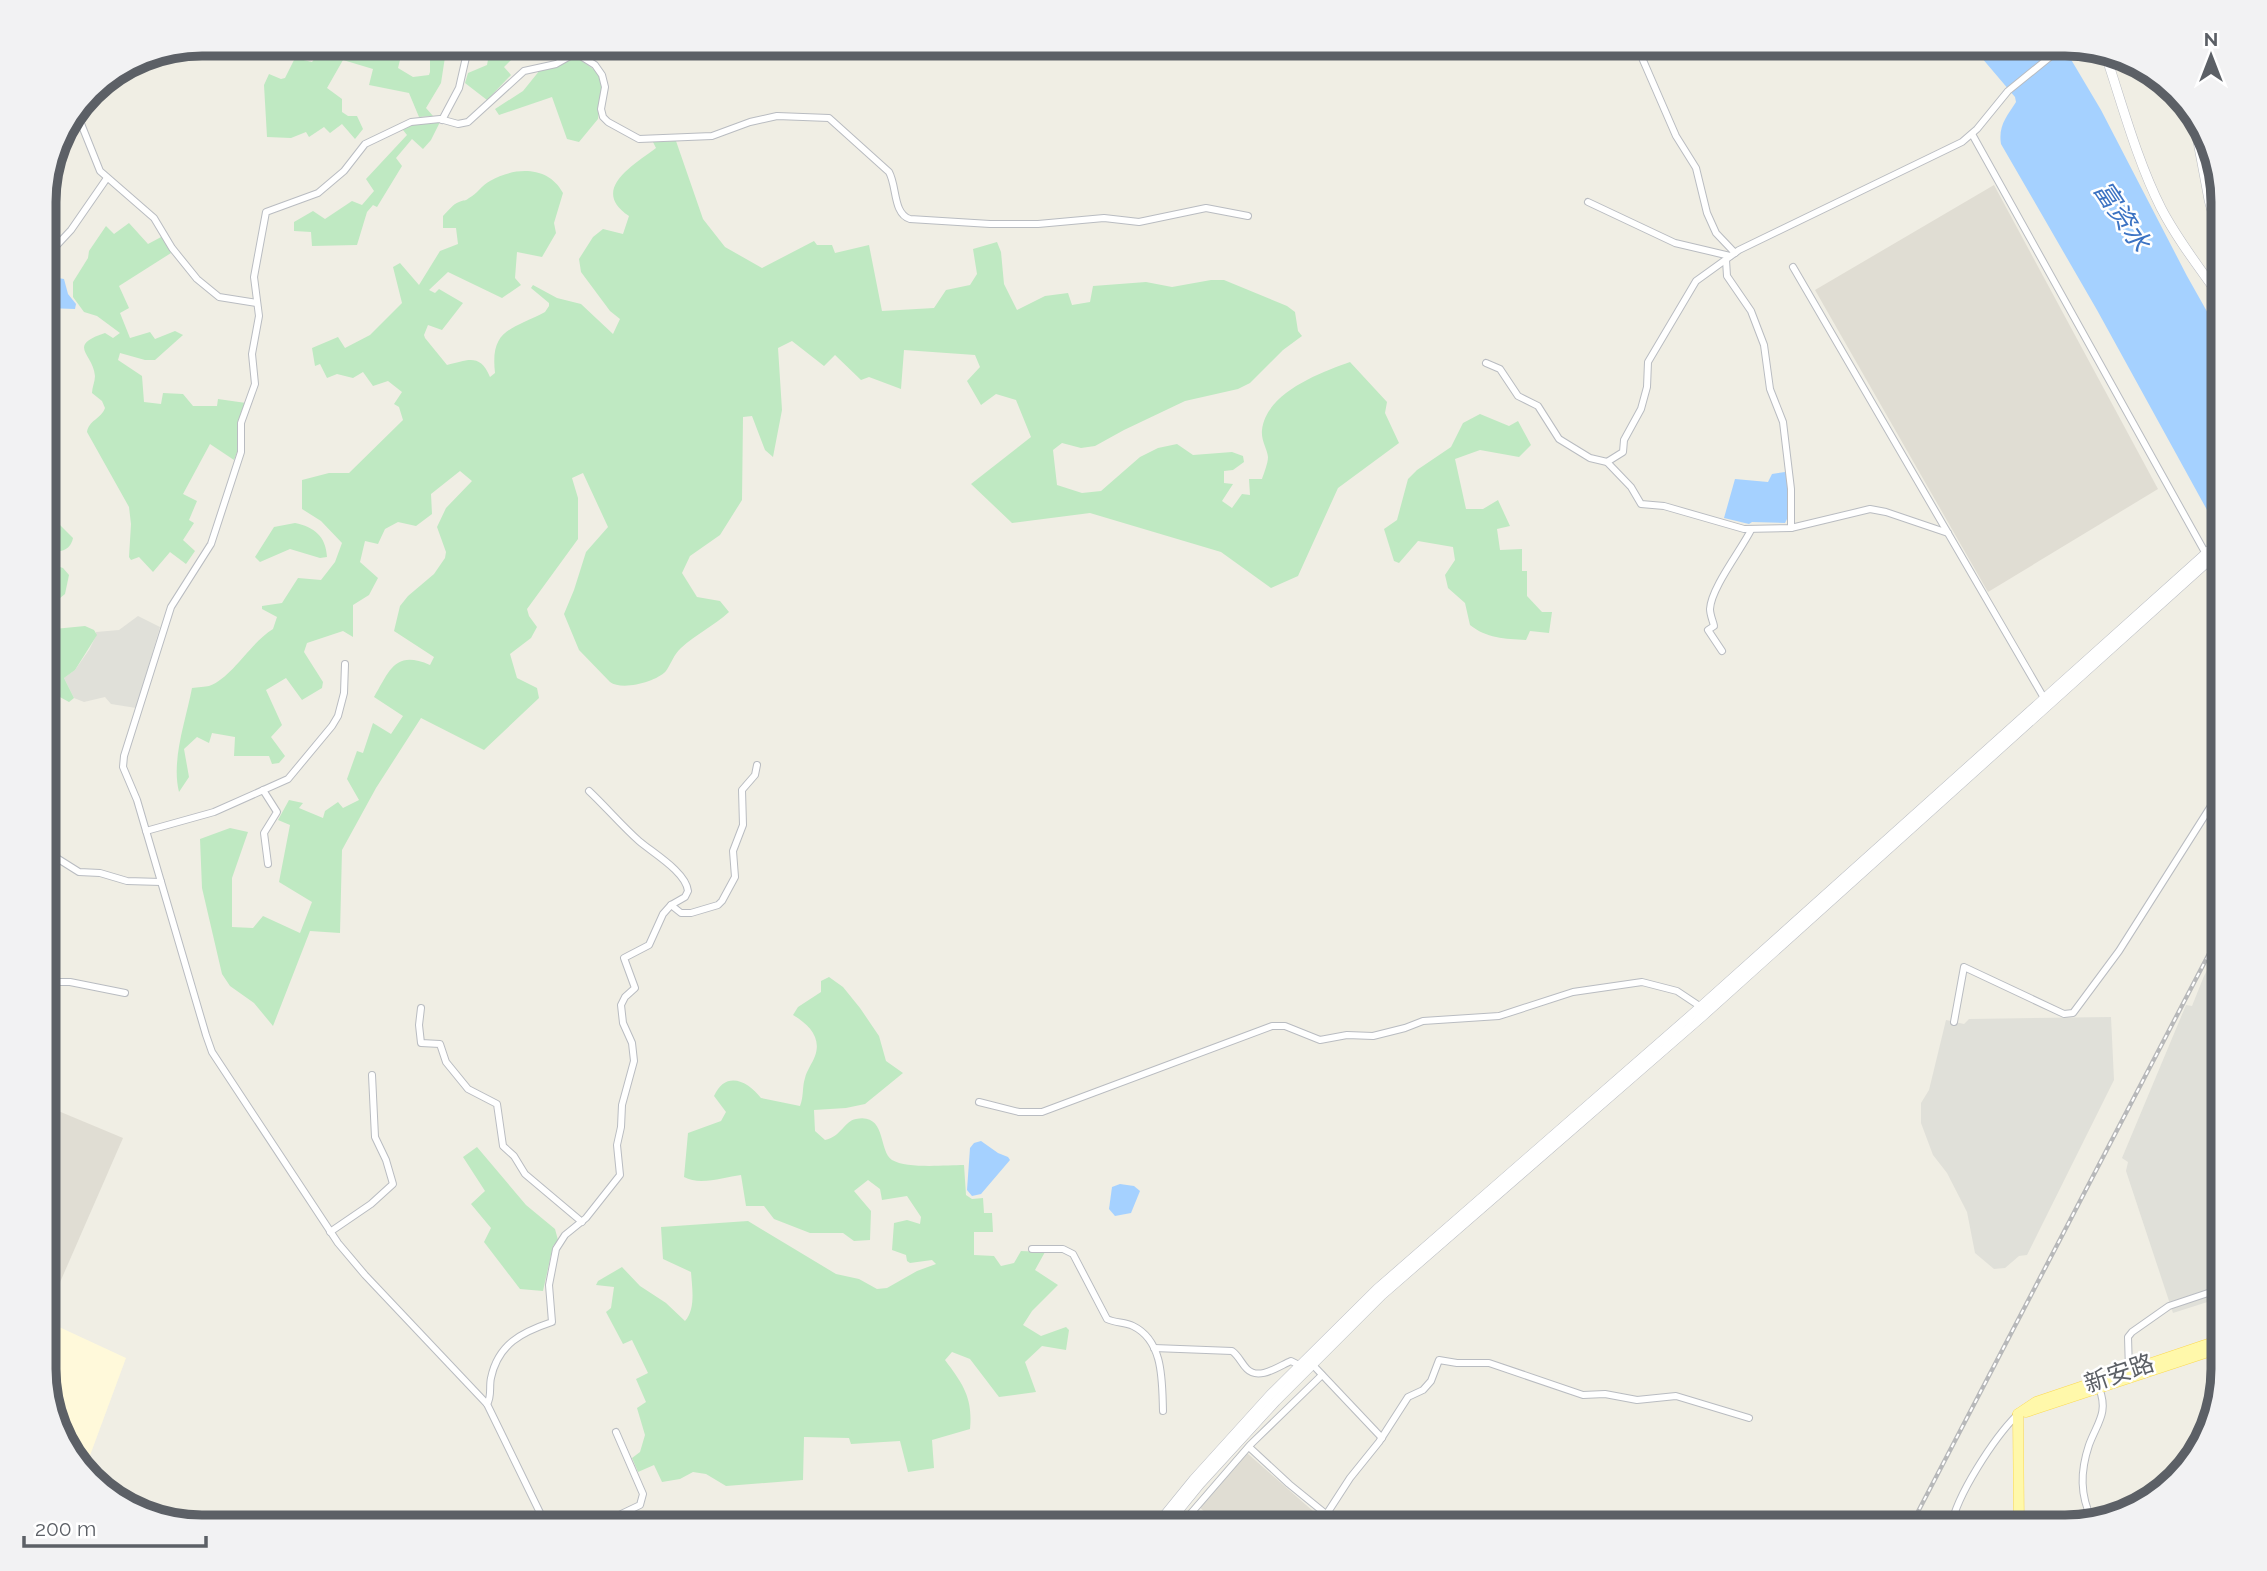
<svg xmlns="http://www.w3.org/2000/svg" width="2267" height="1571" font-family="Raleway,'Noto Sans SC',sans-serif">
<rect width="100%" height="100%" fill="#f0eee4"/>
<path fill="#fff9da" d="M 44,1320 L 126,1358 L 85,1469 L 65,1448 L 44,1379 Z"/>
<g fill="#e0e0d9">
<path d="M 138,616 L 160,627 L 136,708 L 111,704 L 105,697 L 84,702 L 74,698 L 64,678 L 75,670 L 89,650 L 96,636 L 96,632 L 119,630 Z"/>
<path d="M 2223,940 L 2223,1297 L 2173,1313 L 2126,1171 L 2128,1162 L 2122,1158 L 2186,1005 L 2192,1006 L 2204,976 Z"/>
<path d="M 2111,1017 L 2114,1080 L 2027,1255 L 2019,1256 L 2005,1268 L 1994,1269 L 1975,1253 L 1967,1212 L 1947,1173 L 1933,1155 L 1921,1123 L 1921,1103 L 1929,1090 L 1946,1020 L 1964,1024 L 1969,1019 Z"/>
</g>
<g fill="#e0ddd3">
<path d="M 1994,185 L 2158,489 L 1988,592 L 1815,290 Z"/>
<path d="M 44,1105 L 123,1138 L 44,1319 Z"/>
<path d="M 1247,1453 L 1313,1511 L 1333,1527 L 1265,1527 L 1205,1512 L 1199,1507 Z"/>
</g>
<g fill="#bfe9c2">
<path d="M 317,44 L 404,44 L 398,68 L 413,77 L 429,75 L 430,72 L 430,44 L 447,44 L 441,83 L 426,108 L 433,116 L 419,117 L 409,93 L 369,85 L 373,69 L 343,60 L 327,88 L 342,99 L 342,112 L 348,116 L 357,116 L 363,129 L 355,139 L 342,124 L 330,133 L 324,127 L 309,137 L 306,132 L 291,138 L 267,137 L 264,85 L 269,74 L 281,79 L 285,78 L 295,58 L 312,62 L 316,57 Z"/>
<path d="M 491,44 L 522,44 L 518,47 L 519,52 L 504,67 L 511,75 L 487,100 L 465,83 L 468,73 L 487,65 Z"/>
<path d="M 576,57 L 599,73 L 602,88 L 598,119 L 579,142 L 567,139 L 552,97 L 499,115 L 495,109 L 523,91 L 540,70 L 555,67 Z"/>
<path d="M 436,121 L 440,122 L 431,140 L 423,149 L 412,139 L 396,158 L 402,166 L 377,207 L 373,205 L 367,212 L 357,245 L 312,246 L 311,232 L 294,231 L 294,222 L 313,211 L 325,219 L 352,201 L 362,205 L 374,191 L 366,179 L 407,135 L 403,130 L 414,124 Z"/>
<path d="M 676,141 L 703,219 L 725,247 L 762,268 L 814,241 L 817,245 L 832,245 L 835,253 L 869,245 L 882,311 L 934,308 L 946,290 L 970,285 L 977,274 L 973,249 L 997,242 L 1001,252 L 1004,284 L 1017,310 L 1045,296 L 1068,293 L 1072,305 L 1090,302 L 1093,286 L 1146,282 L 1172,287 L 1211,280 L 1224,280 L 1287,306 L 1295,312 L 1298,331 L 1302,336 L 1283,350 L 1250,383 L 1238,389 L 1185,401 L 1124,430 L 1095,446 L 1081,448 L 1062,443 L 1053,450 L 1057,485 L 1082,493 L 1101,491 L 1140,457 L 1158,448 L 1177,444 L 1193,455 L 1232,452 L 1243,456 L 1244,462 L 1233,470 L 1224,471 L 1224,483 L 1233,484 L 1222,501 L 1232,508 L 1242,494 L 1250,495 L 1249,479 L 1262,479 C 1264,473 1268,463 1268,457 C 1267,448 1261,441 1262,430 C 1266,393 1319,373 1350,362 L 1387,402 L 1385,413 L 1399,443 L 1338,488 L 1298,576 L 1271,588 L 1221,552 L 1090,513 L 1012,523 L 971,484 L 1031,437 L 1016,400 L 996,394 L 981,405 L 967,381 L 980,367 L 975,355 L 904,350 L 901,389 L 869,377 L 861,380 L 835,355 L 824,366 L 792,341 L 778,348 L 782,410 L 773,457 L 765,450 L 752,416 L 743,417 L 742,500 L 720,535 L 690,556 L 682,573 L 697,597 L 720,601 L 729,612 C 714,626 696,634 681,648 C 674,654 671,664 666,671 C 656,682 622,691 610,682 L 579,650 L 564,614 L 574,590 L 586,552 L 608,527 L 583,473 L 572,478 L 578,498 L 578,539 L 527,609 L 529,616 L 537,627 L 531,638 L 510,654 L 517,678 L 537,688 L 539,698 L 484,750 L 421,718 L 376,788 L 342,850 L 340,933 L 310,931 L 273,1026 L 254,1003 L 230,986 L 222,974 L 202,888 L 200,839 L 230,828 L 248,832 L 232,878 L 232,927 L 253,928 L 263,916 L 300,933 L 312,902 L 279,882 L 290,825 L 278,820 L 289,800 L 303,803 L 299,808 L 323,818 L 325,811 L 338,802 L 343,808 L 359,800 L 347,779 L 357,751 L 363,753 L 373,723 L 391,734 L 403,716 L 374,697 C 390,670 395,650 430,665 L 434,657 L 394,631 L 400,606 L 408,596 L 434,574 L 445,558 L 446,552 L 437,527 L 446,508 L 472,481 L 460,471 L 431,494 L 432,514 L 416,526 L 398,522 L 385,529 L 378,544 L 365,541 L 360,562 L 378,578 L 369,595 L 353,605 L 353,637 L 343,631 L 307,643 L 304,652 L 323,682 L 322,688 L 302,700 L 286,678 L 266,690 L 282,725 L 271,737 L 285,756 L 279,763 L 272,764 L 269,756 L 234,756 L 235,737 L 212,733 L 209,743 L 197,737 L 184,749 L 189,777 L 179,792 C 171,760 186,720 192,688 C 198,687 205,687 209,686 C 232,678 251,642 273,629 L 277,617 L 262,609 L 262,606 L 282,603 L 298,578 L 321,580 L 335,562 L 342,543 L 321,521 L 302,509 L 302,480 L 329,473 L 349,473 L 403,420 L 399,407 L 394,404 L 402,392 L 388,381 L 373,386 L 363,372 L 353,378 L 337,374 L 327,378 L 320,364 L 315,366 L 312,348 L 338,337 L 345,348 L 370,335 L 402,303 L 393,267 L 400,263 L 419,285 L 440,251 L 458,244 L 456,228 L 443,228 L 443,216 C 448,211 453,204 459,202 C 465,199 464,202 469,198 C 477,194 482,185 490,181 C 514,167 548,165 563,193 L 554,223 L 556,233 L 542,257 L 517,252 L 515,278 L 521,285 L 502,298 L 448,272 L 429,290 L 435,293 L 439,289 L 463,303 L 442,330 L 428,325 L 424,335 L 425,338 L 447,365 C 468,360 480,353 490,377 L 495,373 C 490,329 511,330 545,312 L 549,306 L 549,303 L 531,288 L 533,285 L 557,298 L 581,304 L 613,334 L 620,319 L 610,311 L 581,272 L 579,259 L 593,237 L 603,229 L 623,234 L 629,216 C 590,190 632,166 656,148 L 653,142 Z"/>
<path d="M 129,223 L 148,244 L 163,236 L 171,253 L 119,286 L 129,308 L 120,313 L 130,338 L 150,332 L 155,339 L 175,331 L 183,335 L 155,360 L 145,360 L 120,353 L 118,360 L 142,376 L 144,402 L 161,404 L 163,393 L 183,394 L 193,406 L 217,406 L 218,399 L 246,403 L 237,425 L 239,447 L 234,460 L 210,444 L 183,494 L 197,501 L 189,520 L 194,523 L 183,540 L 195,551 L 186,564 L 170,552 L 153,572 L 139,557 L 131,560 L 129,557 L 131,524 L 129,507 L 87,432 C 89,420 101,419 105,408 L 102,401 L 92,393 C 92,387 95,382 95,376 C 93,353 66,346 105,333 L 113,338 L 120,333 L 97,316 L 84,312 L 73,297 L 73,282 L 88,258 L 89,251 L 106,226 L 114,234 Z"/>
<path d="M 1480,414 L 1509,426 L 1518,421 L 1531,445 L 1519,457 L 1480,450 L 1455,459 L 1466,509 L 1483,509 L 1498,500 L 1510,526 L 1497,529 L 1500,550 L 1522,549 L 1522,571 L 1527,571 L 1527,596 L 1542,612 L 1552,612 L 1549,633 L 1530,631 L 1526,640 C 1505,639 1486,638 1470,625 L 1465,603 L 1448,588 L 1445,575 L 1455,560 L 1453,547 L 1418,541 L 1399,563 L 1394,561 L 1384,529 L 1397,520 L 1408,479 L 1417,470 L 1451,447 L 1463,423 Z"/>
<path d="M 44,509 L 73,538 C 70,552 59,552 47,552 L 44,556 Z"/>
<path d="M 295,523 C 314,527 326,536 327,557 L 320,558 L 290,549 L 260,562 L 255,557 L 274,527 Z"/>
<path d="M 60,567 L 63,568 L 69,575 L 65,594 L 44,611 L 44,569 Z"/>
<path d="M 85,626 L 94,630 L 97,635 L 75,670 L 64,678 L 74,698 L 69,702 L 58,696 L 50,683 L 44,687 L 44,630 Z"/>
<path d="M 829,977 L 843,987 L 860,1008 L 879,1036 L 886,1061 L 903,1073 L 865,1104 L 846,1108 L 814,1110 L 815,1131 L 825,1140 C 841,1137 844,1121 856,1119 C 887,1113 878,1151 892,1160 C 907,1169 946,1165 964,1165 L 966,1195 L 972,1199 L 983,1198 L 984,1213 L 992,1213 L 993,1232 L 974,1232 L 974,1255 L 994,1256 L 1001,1266 L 1014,1263 L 1021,1251 L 1045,1252 L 1035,1270 L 1058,1285 L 1032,1311 L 1023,1325 L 1041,1336 L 1066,1327 L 1069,1330 L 1066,1350 L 1042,1346 L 1025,1362 L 1036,1392 L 999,1397 L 970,1359 L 952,1352 L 945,1360 C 963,1384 973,1398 970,1429 L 932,1440 L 934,1468 L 908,1472 L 900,1441 L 851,1444 L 849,1438 L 804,1437 L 803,1480 L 726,1486 L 706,1474 L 693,1472 L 680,1479 L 662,1482 L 654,1465 L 638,1472 L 632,1458 L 640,1452 L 645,1435 L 637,1408 L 646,1402 L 636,1379 L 648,1373 L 632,1340 L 623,1344 L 606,1312 L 611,1308 L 614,1287 L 596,1285 L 598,1281 L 622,1267 L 640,1286 L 666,1303 L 685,1321 C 696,1309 692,1287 691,1272 L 663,1259 L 661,1227 L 748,1221 L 836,1274 L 859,1279 L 877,1289 L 887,1288 L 917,1271 L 936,1264 L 932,1260 L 910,1263 L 907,1261 L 906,1255 L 892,1250 L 894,1223 L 907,1220 L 920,1224 L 921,1217 L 907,1196 L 882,1200 L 880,1189 L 868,1180 L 854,1191 L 871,1211 L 870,1240 L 854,1241 L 843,1233 L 810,1233 L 774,1219 L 764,1206 L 746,1206 L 741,1175 C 724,1177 700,1186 684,1177 L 688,1133 L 721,1121 L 726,1112 L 714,1096 C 726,1069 749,1082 761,1098 L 800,1106 C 804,1096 802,1087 805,1078 C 807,1070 812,1064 815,1056 C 822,1037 808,1024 793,1015 L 798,1007 L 821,992 L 821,981 Z"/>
<path d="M 477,1147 L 526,1205 L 555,1229 L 558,1240 L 553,1246 L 543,1291 L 520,1289 L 484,1242 L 491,1228 L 471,1204 L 485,1191 L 463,1157 Z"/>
</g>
<g fill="#a5d1ff">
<path d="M 1970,44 L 2061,44 L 2063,46 L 2101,110 L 2187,276 L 2223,340 L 2223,539 L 2097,310 L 2001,144 C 1998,126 2007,116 2016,102 L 2015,97 Z"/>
<path d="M 52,277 L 64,279 L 68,294 L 76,304 L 75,309 L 46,308 L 44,287 Z"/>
<path d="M 1785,472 L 1787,476 L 1788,517 L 1785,523 L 1752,522 L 1749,524 L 1724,518 L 1735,479 L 1768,482 L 1772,474 Z"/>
<path d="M 981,1141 L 998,1153 L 1008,1157 L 1010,1160 L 981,1194 L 972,1196 L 967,1190 L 970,1148 L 974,1143 Z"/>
<path d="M 1120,1184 L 1134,1186 L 1140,1191 L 1131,1213 L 1115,1216 L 1109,1209 L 1112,1187 Z"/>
</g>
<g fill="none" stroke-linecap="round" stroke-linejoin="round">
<defs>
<g id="street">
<path d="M 1636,44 L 1676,136 L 1696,168 L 1707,213 L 1716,233 L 1735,253"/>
<path d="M 576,53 L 595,65 L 602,75 L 605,87 L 601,109 L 603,117 L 608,122 L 639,139 L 712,136 L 750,122 L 777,116 L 829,118 L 889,172 C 897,186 893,214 910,219 L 990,224 L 1038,224 L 1104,218 L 1139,222 L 1206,208 L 1248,216"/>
<path d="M 76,111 L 100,171 L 154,218 L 172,248 L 197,279 L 219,297 L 257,303"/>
<path d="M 442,120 L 459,88 L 469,44"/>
<path d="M 1972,134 L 2206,554"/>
<path d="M 1588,202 L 1675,243 L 1730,256"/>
<path d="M 44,259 L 71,230 L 107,178"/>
<path d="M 1726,260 L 1727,276 L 1751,311 L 1764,345 L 1770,389 L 1783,422 L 1791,489 L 1791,528"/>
<path d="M 1793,267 L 2044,698"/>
<path d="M 1486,363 L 1500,369 L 1518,396 L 1538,406 L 1559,439 L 1590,458 L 1607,462 L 1631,487 L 1641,504 L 1664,506 L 1744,529 L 1791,528 L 1870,509 L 1886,512 L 1948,533"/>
<path d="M 1607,462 L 1623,452 L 1624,440 L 1641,409 L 1647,387 L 1648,362 L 1696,281 L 1739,250 L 1962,142 L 1977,129 L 2008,91 L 2066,44"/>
<path d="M 1722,651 L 1708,630 L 1714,626 C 1713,621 1710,615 1710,609 C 1711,588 1741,550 1751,530"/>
<path d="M 263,790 L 277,812 L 264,833 L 268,864"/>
<path d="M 146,831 L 214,812 L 288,779 L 332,726 L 338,716 L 344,693 L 345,664"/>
<path d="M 44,850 L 79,872 L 100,873 L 127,881 L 161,882"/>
<path d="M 671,905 L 681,913 L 691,913 L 718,905 L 722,901 L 735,877 L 733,851 L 743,825 L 742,790 L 755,775 L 757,765"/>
<path d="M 44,982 L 70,982 L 125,993"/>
<path d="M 421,1008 L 419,1025 L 421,1043 L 440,1044 L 446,1062 L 468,1089 L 497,1104 L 503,1146 L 514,1156 L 525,1174 L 582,1222"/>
<path d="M 1954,1022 L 1964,967 L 2064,1014 L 2073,1013 L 2119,951 L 2223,787"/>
<path d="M 979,1102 L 1019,1112 L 1042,1112 L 1272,1026 L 1285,1026 L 1320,1040 L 1347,1035 L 1373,1036 L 1405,1028 L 1423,1021 L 1499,1016 L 1573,992 L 1642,982 L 1677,991 L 1701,1007"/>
<path d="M 330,1232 L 371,1204 L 393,1184 L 386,1160 L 375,1137 L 372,1075"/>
<path d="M 1032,1249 L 1063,1249 L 1073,1254 L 1107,1319 C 1115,1323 1125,1322 1133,1326 C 1164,1341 1162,1382 1163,1411"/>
<path d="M 1154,1348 L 1232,1351 C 1239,1356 1241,1363 1247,1369 C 1259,1381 1279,1366 1291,1361 L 1299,1365"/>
<path d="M 1312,1364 L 1382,1438"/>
<path d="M 2129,1370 L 2128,1337 L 2132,1332 L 2169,1306 L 2223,1288"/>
<path d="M 487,1404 C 492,1397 489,1386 491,1378 C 498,1344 522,1332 552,1322 L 549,1285 L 556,1249 L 565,1235 L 586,1218 L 620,1175 L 617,1145 L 621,1127 L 622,1105 L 634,1061 L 632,1043 L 623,1023 L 621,1005 L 625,997 L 635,988 L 624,958 L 649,945 L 663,914 L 671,905 L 685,897 L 688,891 C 686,872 653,853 639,841 C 622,826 606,807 589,791"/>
<path d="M 1249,1447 L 1289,1484 L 1342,1527"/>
<path d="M 1326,1515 L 1350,1478 L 1379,1442 L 1408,1397 L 1423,1390 L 1431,1381 L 1439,1360 L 1457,1363 L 1489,1363 L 1583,1395 L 1605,1394 L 1637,1400 L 1676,1396 L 1749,1418"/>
<path d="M 2092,1520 C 2080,1495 2080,1472 2089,1445 C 2097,1423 2109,1413 2099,1388"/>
<path d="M 547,1527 L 487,1404 L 365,1275 L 338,1243 L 212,1052 L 206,1035 L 137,800 L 123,767 L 124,756 L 171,607 L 211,544 L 241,452 L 241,423 L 255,384 L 252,354 L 259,316 L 254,277 L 266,212 L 318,193 L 344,171 L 365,144 L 411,122 L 440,119 L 458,124 L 468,122 L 524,71 L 556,64 L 579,51 L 586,44"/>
<path d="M 594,1527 L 640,1505 L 643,1494 L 616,1432"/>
<path d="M 1179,1527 L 1250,1445 L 1322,1375"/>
<path d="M 1951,1527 C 1956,1496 1994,1438 2017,1415"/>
</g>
<g id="secondary">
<path d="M 2106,56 C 2123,107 2137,160 2161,208 C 2178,241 2202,271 2223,301"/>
<path d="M 2193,115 L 2209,200 L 2223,251"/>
<path d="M 2202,126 L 2223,226"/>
<path d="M 2209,561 L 2223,583"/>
<path d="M 1155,1527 L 1194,1479 L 1270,1395 L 1377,1289 L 1698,1009 L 2223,538"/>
<path d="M 1165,1527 L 1200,1484 L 1276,1401 L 1382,1295 L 1704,1015 L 2223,548"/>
</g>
<g id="primary">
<path d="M 2026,1412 L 2223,1347"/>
<path d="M 2018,1414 L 2036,1402 L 2223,1339"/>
<path d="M 2018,1414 L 2019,1527"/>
</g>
</defs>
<use href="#street" stroke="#b9bcc1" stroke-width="8"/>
<use href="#secondary" stroke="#babdc3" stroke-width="10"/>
<use href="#primary" stroke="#fbd952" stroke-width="11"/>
<use href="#street" stroke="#fff" stroke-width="6"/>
<use href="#secondary" stroke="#fff" stroke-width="9"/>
<use href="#primary" stroke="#fff8aa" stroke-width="10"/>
<defs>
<path id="rail" d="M 1910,1527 L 2223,927"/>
</defs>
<use href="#rail" stroke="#b7b8b9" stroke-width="4.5"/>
<use href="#rail" stroke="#fff" stroke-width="2" stroke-dasharray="5" stroke-linecap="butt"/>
</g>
<g text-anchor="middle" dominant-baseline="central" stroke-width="5" stroke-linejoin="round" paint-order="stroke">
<g font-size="24" fill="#5c6066" stroke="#fff">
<text transform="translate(2119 1373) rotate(-19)">新安路</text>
</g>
<g font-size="26" font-style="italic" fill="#3c73c3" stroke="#fff">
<text transform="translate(2122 216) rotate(56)">富资水</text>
</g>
</g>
<path d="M0 0H2267V1571H0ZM202 56H2065A146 146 0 0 1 2211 202V1369A146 146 0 0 1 2065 1515H202A146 146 0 0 1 56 1369V202A146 146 0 0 1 202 56Z" fill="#f2f2f3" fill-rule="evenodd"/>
<path fill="none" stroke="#5c6066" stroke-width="9" d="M202 56H2065A146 146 0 0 1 2211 202V1369A146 146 0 0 1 2065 1515H202A146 146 0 0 1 56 1369V202A146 146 0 0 1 202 56Z"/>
<g transform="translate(2211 56)" stroke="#ffffff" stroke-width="5" paint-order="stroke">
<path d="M0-5L12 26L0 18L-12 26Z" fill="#5c6066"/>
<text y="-10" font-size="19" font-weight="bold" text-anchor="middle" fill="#5c6066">N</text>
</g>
<path d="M24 1536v10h182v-10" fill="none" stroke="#5c6066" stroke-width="3.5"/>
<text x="35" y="1536" font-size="21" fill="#5c6066" stroke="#ffffff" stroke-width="5" paint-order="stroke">200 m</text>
</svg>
